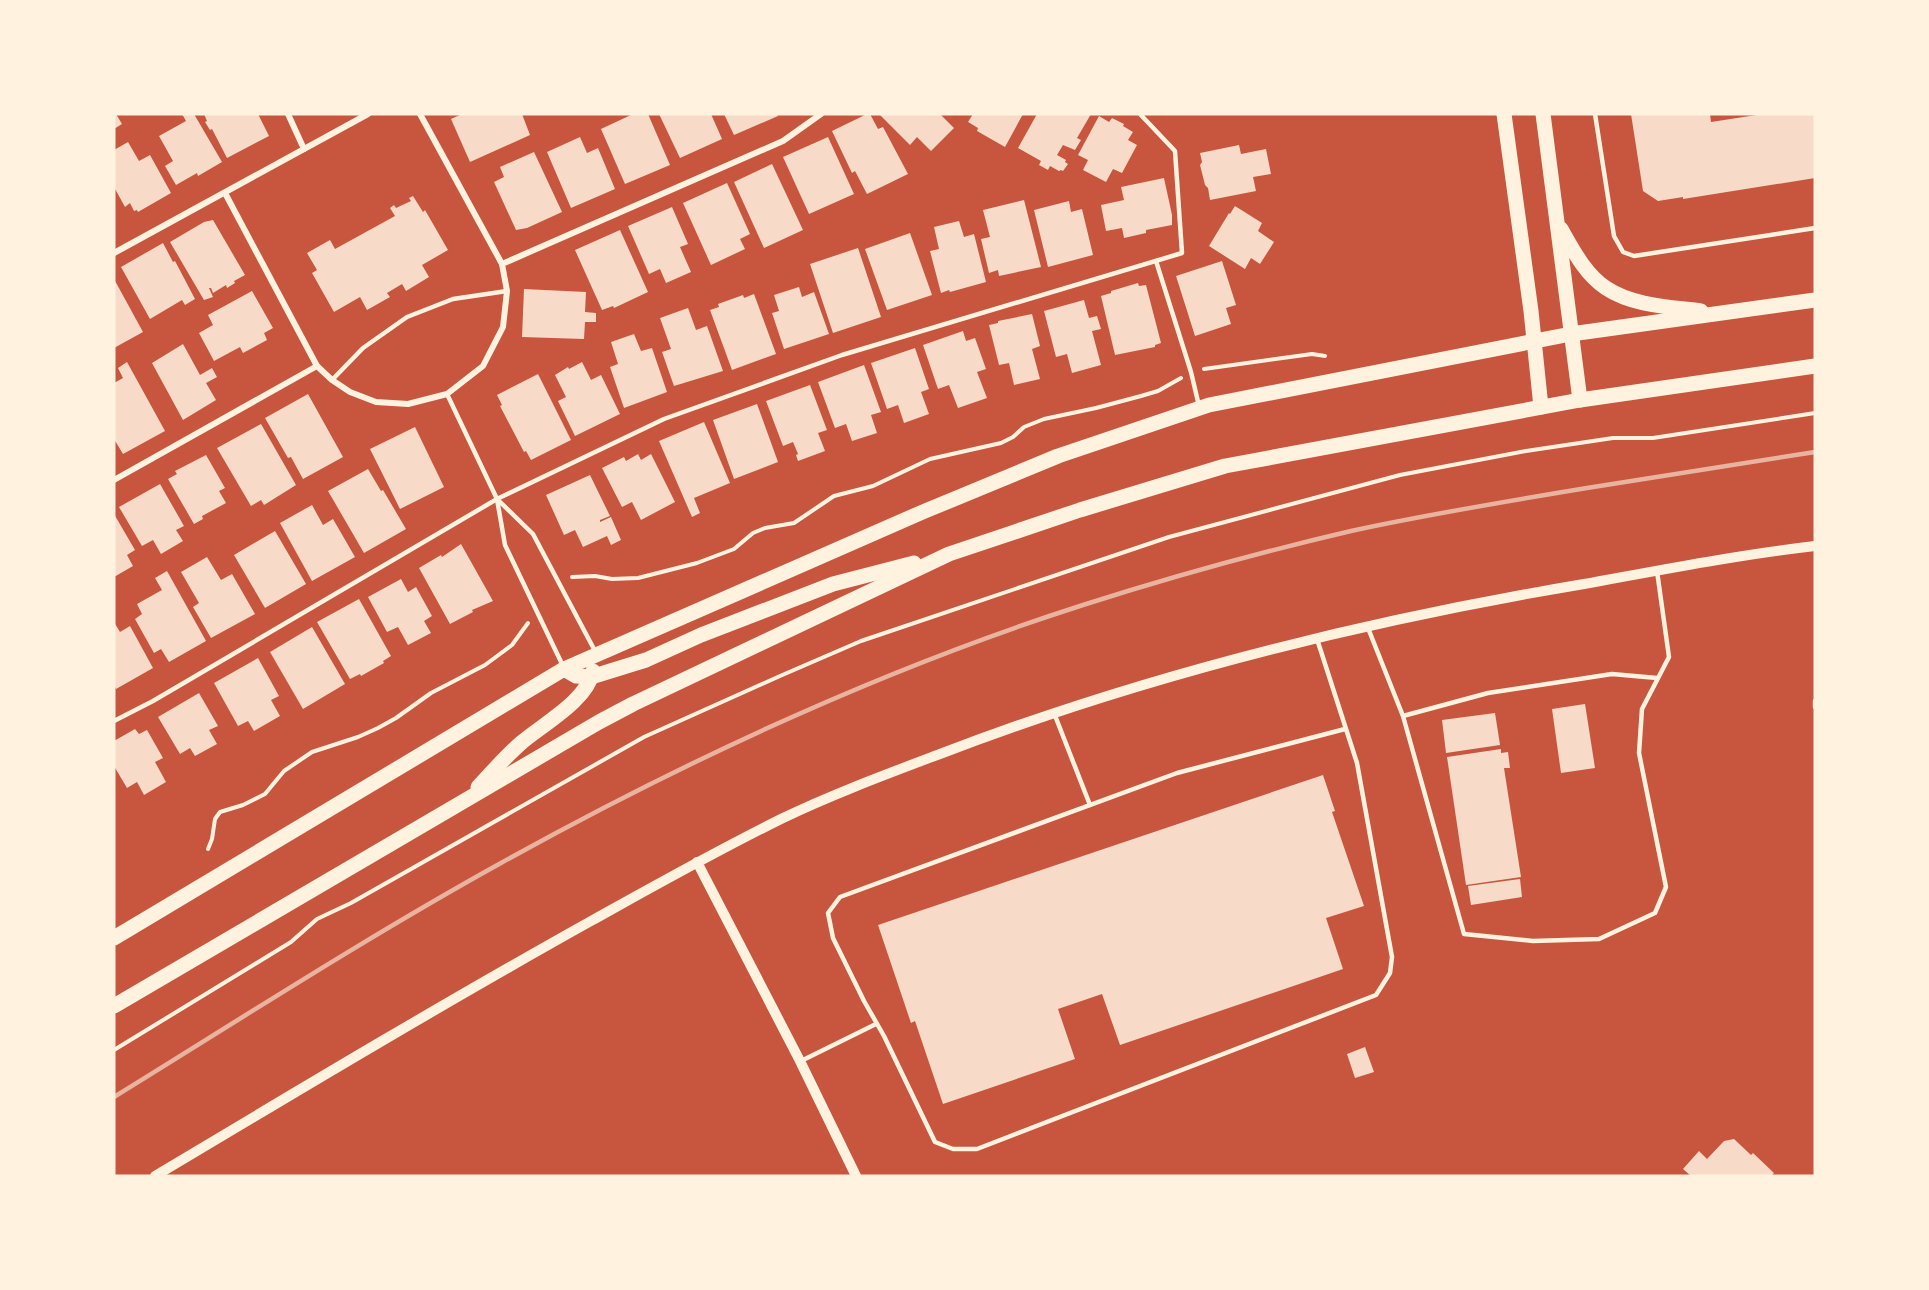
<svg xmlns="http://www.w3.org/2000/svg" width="1929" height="1290" font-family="Lato,sans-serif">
<rect width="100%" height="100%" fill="#c8553d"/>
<g fill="#f7dbc8">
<path d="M 114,114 L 116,114 L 122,124 L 114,129 Z"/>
<path d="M 182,114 L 194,114 L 222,162 L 198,176 L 197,173 L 176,185 L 165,166 L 173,161 L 159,136 L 186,121 Z"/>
<path d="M 204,114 L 258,114 L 269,136 L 227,158 L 212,129 L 210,130 L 205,122 L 207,121 Z"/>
<path d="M 462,114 L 522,114 L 530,135 L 470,162 L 451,119 Z"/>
<path d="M 633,114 L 648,114 L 670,165 L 625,184 L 601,129 Z"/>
<path d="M 659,114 L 711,114 L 722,139 L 680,158 Z"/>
<path d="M 724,114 L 777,114 L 778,116 L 734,135 Z"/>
<path d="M 867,114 L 870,114 L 878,129 L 883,127 L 908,174 L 867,194 L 855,171 L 852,173 L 832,131 Z"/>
<path d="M 879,114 L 940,114 L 954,128 L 931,151 L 917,137 L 910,145 Z"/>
<path d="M 973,114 L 1023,114 L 1005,147 L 977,131 L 978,128 L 968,122 Z"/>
<path d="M 1037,114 L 1091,114 L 1077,138 L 1081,140 L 1075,150 L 1063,145 L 1057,155 L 1066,160 L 1065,162 L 1068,164 L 1063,171 L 1061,170 L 1059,171 L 1050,166 L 1048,170 L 1039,165 L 1041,161 L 1018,148 Z"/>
<path d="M 1631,114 L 1710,114 L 1711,122 L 1763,114 L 1815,114 L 1815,178 L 1683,199 L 1683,197 L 1658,201 L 1643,191 Z"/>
<path d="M 1099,116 L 1109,122 L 1112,118 L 1124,124 L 1123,126 L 1133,132 L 1128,140 L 1137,145 L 1122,173 L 1113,169 L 1106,182 L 1083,170 L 1088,160 L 1078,155 Z"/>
<path d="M 580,137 L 587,153 L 598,148 L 615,189 L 571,208 L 547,152 Z"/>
<path d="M 828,137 L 854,194 L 809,214 L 783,157 Z"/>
<path d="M 128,142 L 139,161 L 150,155 L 171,193 L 138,212 L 137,210 L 134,211 L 130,203 L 125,207 L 114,187 L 114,150 Z"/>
<path d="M 1239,145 L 1241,154 L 1266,149 L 1271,174 L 1253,177 L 1256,191 L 1210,200 L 1208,188 L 1205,185 L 1200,165 L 1202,162 L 1200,153 Z"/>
<path d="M 534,152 L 562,212 L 527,228 L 516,230 L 494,182 L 504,177 L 500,167 Z"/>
<path d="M 772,164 L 803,230 L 764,248 L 734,182 Z"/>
<path d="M 1164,178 L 1172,215 L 1172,225 L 1146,230 L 1146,233 L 1124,238 L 1122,228 L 1106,231 L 1101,205 L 1124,200 L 1121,187 Z"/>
<path d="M 727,183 L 750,234 L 740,239 L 745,249 L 711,265 L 683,203 Z"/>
<path d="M 413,196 L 423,212 L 425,210 L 448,250 L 422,265 L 429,277 L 406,291 L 402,284 L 387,293 L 390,297 L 367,310 L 360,297 L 334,312 L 312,273 L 317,270 L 307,253 L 330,240 L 335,249 L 395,216 L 390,208 L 394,205 L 396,208 L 411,201 L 409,198 Z"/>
<path d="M 1024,200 L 1041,267 L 999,276 L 998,270 L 989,273 L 981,239 L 990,237 L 983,210 Z"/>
<path d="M 1069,201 L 1071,212 L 1082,209 L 1093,255 L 1048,267 L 1034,210 Z"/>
<path d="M 1235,206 L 1262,223 L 1258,231 L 1274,242 L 1260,264 L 1251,258 L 1245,269 L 1209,246 L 1229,213 L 1230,214 Z"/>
<path d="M 672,207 L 688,244 L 680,247 L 691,272 L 666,283 L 660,269 L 649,274 L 628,226 Z"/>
<path d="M 213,220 L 245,275 L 234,281 L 235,283 L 227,288 L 226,285 L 213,293 L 211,288 L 209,288 L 213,297 L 204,300 L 170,242 L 204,222 Z"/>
<path d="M 959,221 L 964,237 L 974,234 L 986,282 L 950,292 L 949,290 L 941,293 L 930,251 L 939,249 L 934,227 Z"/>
<path d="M 620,230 L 648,292 L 614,308 L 613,306 L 602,310 L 575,250 Z"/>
<path d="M 910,233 L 932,295 L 887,310 L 865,249 Z"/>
<path d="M 163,243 L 173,262 L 175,261 L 195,299 L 185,305 L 182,300 L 150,319 L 121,267 Z"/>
<path d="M 858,248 L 881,317 L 833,333 L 810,264 Z"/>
<path d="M 1222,261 L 1236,305 L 1226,308 L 1231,324 L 1195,336 L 1176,276 Z"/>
<path d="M 114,279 L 143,332 L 114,348 Z"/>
<path d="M 1138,283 L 1139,286 L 1146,285 L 1161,343 L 1155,345 L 1155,347 L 1115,355 L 1101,296 L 1111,293 L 1111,291 Z"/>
<path d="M 799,287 L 802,297 L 814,292 L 829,334 L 784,349 L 772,313 L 779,311 L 774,295 Z"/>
<path d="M 524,289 L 586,292 L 585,312 L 596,313 L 596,322 L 585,322 L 584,339 L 522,337 Z"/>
<path d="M 252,291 L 273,328 L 264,333 L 267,340 L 243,353 L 240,347 L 214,361 L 199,333 L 213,325 L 208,315 Z"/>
<path d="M 754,294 L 776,354 L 732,370 L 710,310 L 719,307 L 718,304 L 743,295 L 744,298 Z"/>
<path d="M 1084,300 L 1089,318 L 1097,316 L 1101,329 L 1092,331 L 1101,365 L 1072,373 L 1067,354 L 1056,357 L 1044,311 Z"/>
<path d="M 688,308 L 696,330 L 707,326 L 723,371 L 674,386 L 662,352 L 671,349 L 660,318 Z"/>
<path d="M 1032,314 L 1040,346 L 1032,349 L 1040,379 L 1014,385 L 1009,363 L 999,365 L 989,325 L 998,323 L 998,321 Z"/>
<path d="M 963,331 L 966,341 L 975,338 L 986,369 L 977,372 L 987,398 L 958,408 L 949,385 L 938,389 L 923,345 Z"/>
<path d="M 634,334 L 641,351 L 652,348 L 667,392 L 624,408 L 610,367 L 618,364 L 611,342 Z"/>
<path d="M 183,344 L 200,375 L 212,368 L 217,377 L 206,383 L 216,400 L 183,420 L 152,363 Z"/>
<path d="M 915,348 L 929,389 L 921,392 L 929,414 L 904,423 L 898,405 L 887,409 L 871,363 Z"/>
<path d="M 127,362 L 165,431 L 123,454 L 114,439 L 114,383 L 123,378 L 118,368 Z"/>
<path d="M 582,362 L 591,380 L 601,375 L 620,414 L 575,436 L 558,401 L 566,397 L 555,375 L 568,367 L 569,369 Z"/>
<path d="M 864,365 L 881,412 L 871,415 L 877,433 L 852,441 L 846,424 L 835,428 L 818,382 Z"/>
<path d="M 538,374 L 571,440 L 531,460 L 526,451 L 524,452 L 500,406 L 502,405 L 497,395 Z"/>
<path d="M 810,385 L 827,430 L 818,433 L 825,451 L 798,461 L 796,455 L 798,454 L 793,442 L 783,446 L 766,401 Z"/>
<path d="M 308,394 L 343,457 L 303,479 L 291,457 L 288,458 L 265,418 Z"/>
<path d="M 757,404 L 778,462 L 734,479 L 713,420 Z"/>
<path d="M 704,422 L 730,483 L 694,498 L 700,513 L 692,517 L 659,441 Z"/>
<path d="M 261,424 L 296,485 L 264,505 L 261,500 L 251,506 L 217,448 Z"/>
<path d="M 415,427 L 444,487 L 400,509 L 370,449 Z"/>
<path d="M 638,454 L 641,460 L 651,454 L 675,502 L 641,520 L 632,502 L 622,507 L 602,468 L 624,457 L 626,461 Z"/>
<path d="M 206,455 L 225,488 L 219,491 L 226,503 L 202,516 L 203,519 L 194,524 L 168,479 L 177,474 L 175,471 Z"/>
<path d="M 368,469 L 381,491 L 383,490 L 406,529 L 364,553 L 328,491 Z"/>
<path d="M 590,475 L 610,516 L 600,520 L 600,522 L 611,517 L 621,540 L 611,545 L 607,536 L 583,547 L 575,530 L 564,535 L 546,495 Z"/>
<path d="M 160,484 L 184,526 L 176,530 L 183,541 L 161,554 L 153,540 L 142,546 L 119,507 Z"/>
<path d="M 312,505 L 323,525 L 333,519 L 355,557 L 312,581 L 280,523 Z"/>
<path d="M 114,514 L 135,550 L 127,555 L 133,566 L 114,577 Z"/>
<path d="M 275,531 L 306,584 L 265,608 L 234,555 Z"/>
<path d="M 461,544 L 493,601 L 472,610 L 473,612 L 450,624 L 419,568 L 441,555 L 442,557 Z"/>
<path d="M 207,557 L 221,580 L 232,574 L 255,614 L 211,638 L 193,607 L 199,603 L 181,572 Z"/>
<path d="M 167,571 L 206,641 L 169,662 L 161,649 L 154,653 L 135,619 L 142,614 L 137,604 L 162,590 L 155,578 Z"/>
<path d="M 401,579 L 408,592 L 416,587 L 432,616 L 424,621 L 431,633 L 408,645 L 398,627 L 387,632 L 368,597 Z"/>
<path d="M 359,599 L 391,656 L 383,661 L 384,663 L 361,676 L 360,674 L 350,679 L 317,622 Z"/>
<path d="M 114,622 L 120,632 L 130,626 L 153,668 L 116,689 L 114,685 Z"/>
<path d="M 312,627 L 345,684 L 303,709 L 270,652 Z"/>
<path d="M 258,658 L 279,696 L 271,700 L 280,716 L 254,731 L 248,721 L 238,726 L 214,683 Z"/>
<path d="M 199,693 L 218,726 L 209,730 L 217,744 L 195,756 L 190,748 L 180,754 L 158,717 Z"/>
<path d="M 1585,704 L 1595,768 L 1561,773 L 1552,709 Z"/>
<path d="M 1495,713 L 1500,745 L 1446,753 L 1442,720 Z"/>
<path d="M 135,729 L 139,734 L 147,730 L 163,758 L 155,762 L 166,782 L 144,795 L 137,782 L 127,788 L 114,766 L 114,741 Z"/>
<path d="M 1501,749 L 1501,753 L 1508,752 L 1510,768 L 1504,768 L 1521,877 L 1466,885 L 1447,757 Z"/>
<path d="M 1323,775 L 1335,811 L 1332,812 L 1364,906 L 1326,918 L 1343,969 L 1120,1045 L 1102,994 L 1058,1009 L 1075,1059 L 943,1104 L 915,1021 L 911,1023 L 878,925 Z"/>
<path d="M 1520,879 L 1522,897 L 1471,905 L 1468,886 Z"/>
<path d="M 1365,1047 L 1374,1072 L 1355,1078 L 1347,1054 Z"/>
<path d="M 1734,1139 L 1751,1155 L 1753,1153 L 1774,1173 L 1771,1176 L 1691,1176 L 1683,1169 L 1699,1151 L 1707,1159 L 1724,1141 Z"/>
</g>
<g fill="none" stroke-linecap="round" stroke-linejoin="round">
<g stroke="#fff3e0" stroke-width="4">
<path d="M 1204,369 L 1312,354 L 1325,356"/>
<path d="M 572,577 L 595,576 L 612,579 L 638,578 L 697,563 L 734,549 L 753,533 L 765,528 L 794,523 L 834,496 L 873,486 L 930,459 L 1001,443 L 1013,437 L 1024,427 L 1044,419 L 1096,408 L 1141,396 L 1158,391 L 1181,378"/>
<path d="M 208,849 L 212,839 L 215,819 L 220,812 L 243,805 L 265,794 L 284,771 L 312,752 L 358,737 L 378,728 L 396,718 L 431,693 L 485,665 L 512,645 L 528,623"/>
<path d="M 114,1050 L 291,942 L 317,919 L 351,903 L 644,737 L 780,676 L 861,641 L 1169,537 L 1400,475 L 1526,451 L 1613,438 L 1653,438 L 1815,413"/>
</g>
<g stroke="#fff3e0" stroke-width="4.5">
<path d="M 1595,114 L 1614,236 L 1623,252 L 1634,256 L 1815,228"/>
<path d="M 1156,261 L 1191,372 L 1199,406"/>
<path d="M 332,380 L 363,348 L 407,317 L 453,299 L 507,291"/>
<path d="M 447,394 L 497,499 L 505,545 L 563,666"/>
<path d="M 497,499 L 533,534 L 595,651"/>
<path d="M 1368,628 L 1403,716 L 1464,934 L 1533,941 L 1599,939 L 1655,913 L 1666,887 L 1639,753 L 1642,709 L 1669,657 L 1657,571"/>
<path d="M 1317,639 L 1357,763 L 1392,957 L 1390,973 L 1376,995 L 977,1149 L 953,1149 L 935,1142 L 884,1036 L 864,1001 L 833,938 L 828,913 L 840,897 L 1177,773 L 1345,729"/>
<path d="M 1815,701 L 1815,707"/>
<path d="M 1054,713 L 1090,805"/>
<path d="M 1403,716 L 1488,693 L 1612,674 L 1657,678"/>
<path d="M 114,721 L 153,701 L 497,499 L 664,419 L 842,355 L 1182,253 L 1175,151 L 1140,114"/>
<path d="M 801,1061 L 876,1024"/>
</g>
<g stroke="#fff3e0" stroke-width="6">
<path d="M 288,114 L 304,149"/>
<path d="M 420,114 L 502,264"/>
<path d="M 225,193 L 317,366"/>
<path d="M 114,253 L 368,114"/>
<path d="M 114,480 L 317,366 L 332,380 L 350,392 L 376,402 L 408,404 L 447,394 L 483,366 L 503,327 L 507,291 L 502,264 L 783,141 L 821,114"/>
</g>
<g stroke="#fff3e0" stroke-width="10">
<path d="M 697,862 L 800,1061 L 856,1176"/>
<path d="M 155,1176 C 299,1090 444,1003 591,921 C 654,886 716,851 781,819 C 833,794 887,774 940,754 C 1148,674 1364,621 1584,584 C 1661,570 1737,555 1815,546"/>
</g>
<g stroke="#fff3e0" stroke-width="15">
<path d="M 1504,114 L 1531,311 L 1541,407"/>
<path d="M 1543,114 L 1580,400"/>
<path d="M 1561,229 C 1573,250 1585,274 1606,288 C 1633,306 1671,307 1701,311"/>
<path d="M 564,669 L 576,676 L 591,677 L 646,660 L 701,635 L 833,584 L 914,563"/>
<path d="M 478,787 C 492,772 506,756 521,743 C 543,724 587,701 593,671"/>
<path d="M 114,938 L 564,669 L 925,511 L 1058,456 L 1209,405 L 1571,334 L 1815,300"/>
<path d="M 114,1006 L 599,722 L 633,704 L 949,554 L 1080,510 L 1225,466 L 1580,400 L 1815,366"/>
</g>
<path stroke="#e9b49f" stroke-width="4.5" d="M 114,1097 C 242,1018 369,936 501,863 C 685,761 883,669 1083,605 C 1171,577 1261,552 1351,531 C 1429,514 1508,501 1587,488 C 1663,476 1739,464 1815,452"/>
</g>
<rect width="1929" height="1290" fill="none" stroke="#fff3e0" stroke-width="231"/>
</svg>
